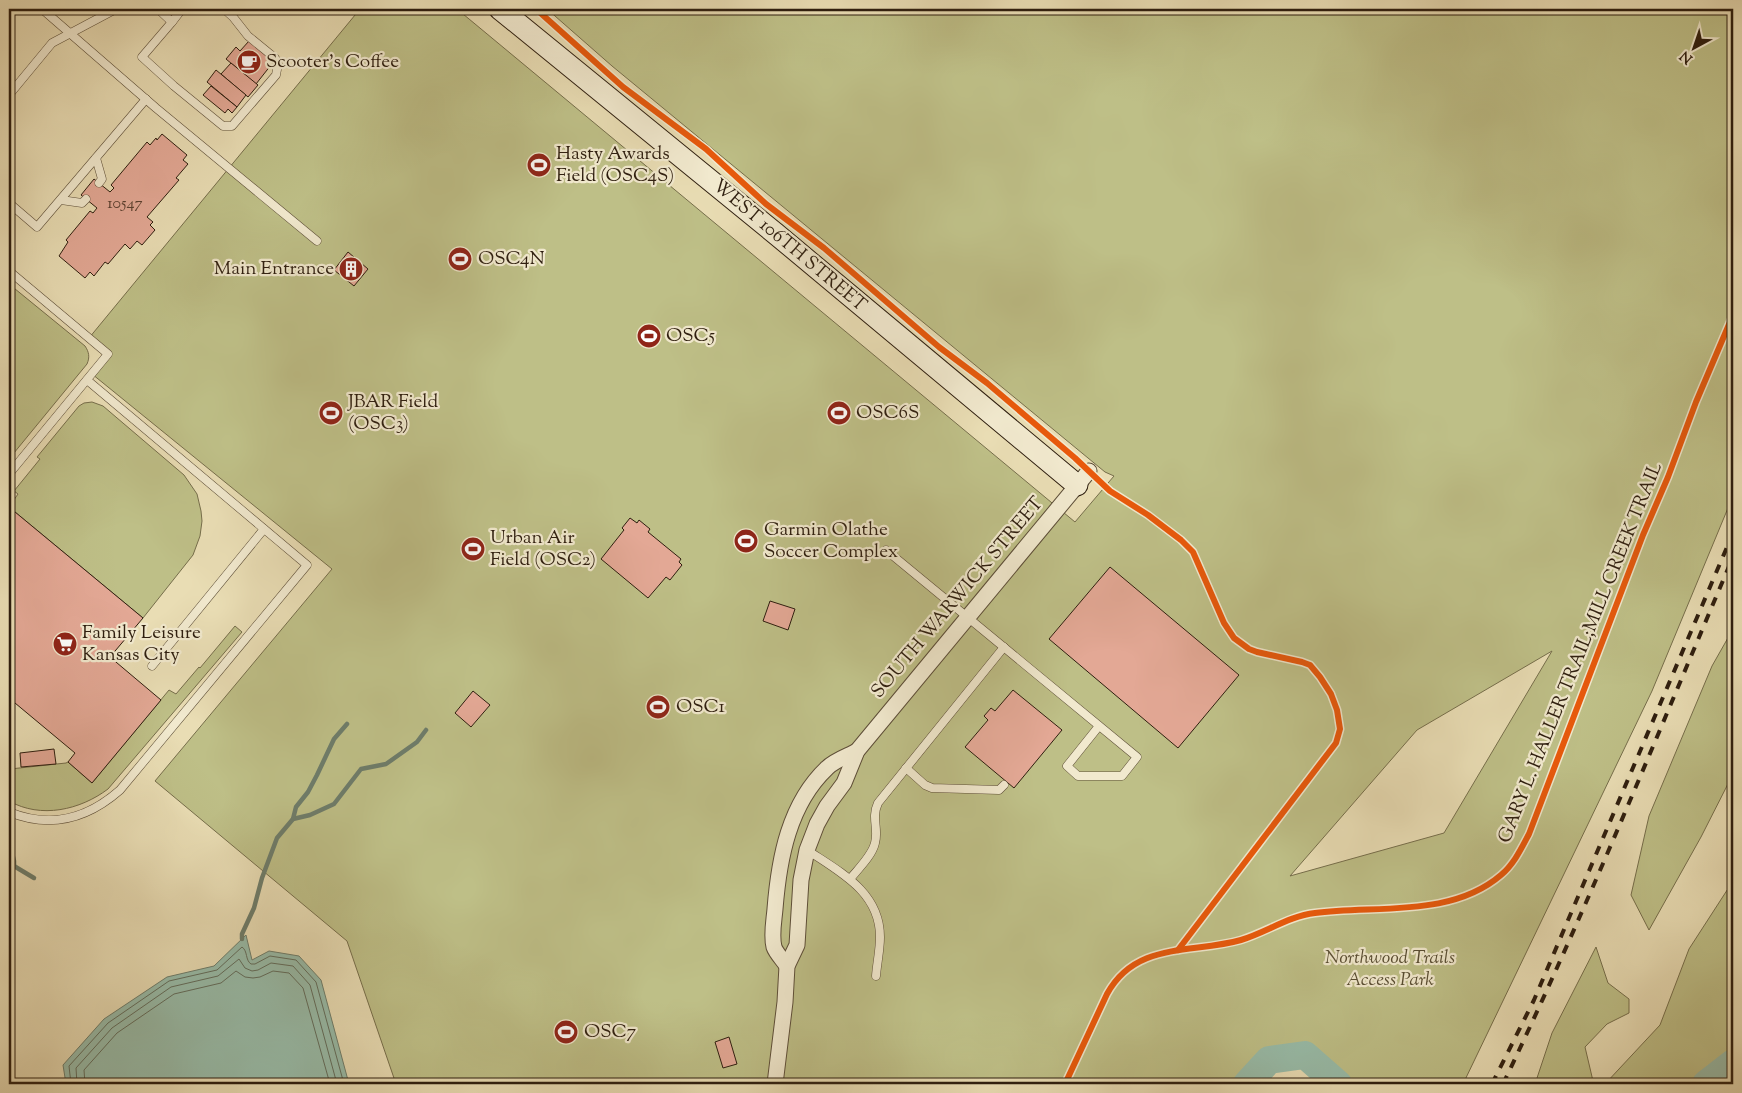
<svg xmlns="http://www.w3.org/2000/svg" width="1742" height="1093" font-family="'Sorts Mill Goudy',serif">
<rect width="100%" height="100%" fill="#e9ddb4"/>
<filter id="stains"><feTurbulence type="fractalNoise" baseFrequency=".004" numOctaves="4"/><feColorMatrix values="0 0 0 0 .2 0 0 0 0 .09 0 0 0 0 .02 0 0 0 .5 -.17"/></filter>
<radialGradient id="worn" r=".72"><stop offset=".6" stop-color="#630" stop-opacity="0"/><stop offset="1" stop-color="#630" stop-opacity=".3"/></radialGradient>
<g fill="#bebf87" stroke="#766e4b" fill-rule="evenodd">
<path d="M 360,9 L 457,9 L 1075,522 L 1114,476 L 1105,472 L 612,66 L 547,9 L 1733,9 L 1733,496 L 1652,691 L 1463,1084 L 1338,1084 L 1305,1055 L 1269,1060 L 1247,1084 L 396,1084 L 347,941 L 155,781 L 332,569 L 92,374 L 108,354 L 89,338 ZM 1552,651 L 1444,833 L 1290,876 L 1417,730 Z"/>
<path d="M 9,284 L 85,346 C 89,352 90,357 87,364 L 9,459 Z"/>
<path d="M 92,402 L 103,406 L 184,475 L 197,494 L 201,511 L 202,521 L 200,536 L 193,555 L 143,618 L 9,507 L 18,494 L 14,491 L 40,459 L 37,457 L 79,406 L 84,403 Z"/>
<path d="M 235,626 L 242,632 L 108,789 C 80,810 41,819 9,801 L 10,769 L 66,763 L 68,762 L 92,783 L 169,690 L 176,694 L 199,667 L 200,668 Z"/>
<path d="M 1733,629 L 1733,774 L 1701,837 L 1649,930 L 1631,895 L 1649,816 L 1712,666 Z"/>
<path d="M 1733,881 L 1733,1080 L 1731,1084 L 1605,1084 L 1660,1025 L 1689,949 Z"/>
<path d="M 1596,947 L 1608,983 L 1629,999 L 1629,1013 L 1607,1024 L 1585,1047 L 1593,1081 L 1581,1084 L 1535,1084 L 1552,1033 Z"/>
</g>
<path fill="#98bca9" stroke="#6e7d6b" d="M 246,935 L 252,960 L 269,951 L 299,956 L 321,980 L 349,1084 L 66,1084 L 63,1065 L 104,1019 L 167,977 L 214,966 Z"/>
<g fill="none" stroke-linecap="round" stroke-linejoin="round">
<g stroke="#636d5c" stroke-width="1">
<path d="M 71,1084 L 69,1066 L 108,1023 L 169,981 L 217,970 L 242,947 C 248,951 245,960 251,964 L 255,964 L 270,956 L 296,960 L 316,982 L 344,1084"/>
<path d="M 77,1084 L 76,1068 L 112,1028 L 171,987 L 218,976 L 239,959 L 245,968 L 252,971 L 258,970 L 271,963 L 293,966 L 310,985 L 337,1084"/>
<path d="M 85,1084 L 84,1070 L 117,1033 L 174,994 L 221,983 L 236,971 L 245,977 L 253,978 L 260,977 L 273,971 L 289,973 L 303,988 L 330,1084"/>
</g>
<g stroke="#6e7d6b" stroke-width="4.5">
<path d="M 293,819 L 310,815 L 334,804 L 361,769 L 386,764 L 417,742 L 426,730"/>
<path d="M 9,840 L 14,861 L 14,865"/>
<path d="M 9,863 L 34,878"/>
<path d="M 242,939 L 242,934 L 254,908 L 262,878 L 277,838 L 293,819 L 296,807 L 308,792 L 317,775 L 334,739 L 347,724"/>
</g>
<g stroke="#98bca9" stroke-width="28">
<path d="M 1247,1084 L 1269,1060 L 1305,1055 L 1338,1084"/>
<path d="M 1706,1084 L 1733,1063"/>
</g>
</g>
<g fill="#e3a895" stroke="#2e1e0f">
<path d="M 249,41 L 269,58 L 267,61 L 271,65 L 256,84 L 226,59 L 236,47 L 240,51 Z"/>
<path d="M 231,63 L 258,85 L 248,97 L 221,74 Z"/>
<path d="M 216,70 L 246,95 L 237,107 L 207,82 Z"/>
<path d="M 211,86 L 237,107 L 232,113 L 228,109 L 225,113 L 203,95 Z"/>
<path d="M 162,134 L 187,155 L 183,160 L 188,164 L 176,178 L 179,180 L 147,217 L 153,222 L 150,225 L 155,230 L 142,245 L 137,241 L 130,249 L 125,244 L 108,264 L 105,262 L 94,276 L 90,272 L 85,278 L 59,256 L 68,242 L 66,240 L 90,211 L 93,213 L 97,208 L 81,195 L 94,179 L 110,192 L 114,188 L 111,185 L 147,142 L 150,145 L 156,138 L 157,140 Z"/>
<path d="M 348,252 L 368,269 L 354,286 L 334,270 Z"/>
<path d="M 9,507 L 143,618 L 110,657 L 161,700 L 92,783 L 68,762 L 75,753 L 9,698 Z"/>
<path d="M 630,518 L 637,523 L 639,520 L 650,529 L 648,532 L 681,559 L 679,562 L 682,565 L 670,580 L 666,577 L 648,598 L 601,559 L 624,530 L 622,528 Z"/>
<path d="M 1110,567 L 1239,675 L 1178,748 L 1049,639 Z"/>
<path d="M 770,601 L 795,609 L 788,630 L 763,621 Z"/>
<path d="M 1013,690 L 1062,730 L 1014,788 L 965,747 L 988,720 L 984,716 L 991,708 L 995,711 Z"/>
<path d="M 473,691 L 490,705 L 471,727 L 455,713 Z"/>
<path d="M 54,749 L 56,764 L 21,767 L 20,753 Z"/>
<path d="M 729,1037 L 737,1064 L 723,1068 L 715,1042 Z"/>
</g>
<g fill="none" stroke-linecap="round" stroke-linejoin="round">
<defs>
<g id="lane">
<path d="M 42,9 L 156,108 L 317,241"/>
<path d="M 158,9 L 172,22 L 182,9"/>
<path d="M 172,22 L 142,57 L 174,86 L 223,126 L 232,126 L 276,75 L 278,64 L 275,58 L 248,36 L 233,17 L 224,9"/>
<path d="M 9,95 L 52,43 L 116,9"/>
<path d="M 96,158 L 102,179 L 99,183"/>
<path d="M 61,200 L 82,203 L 86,199"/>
<path d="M 9,203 L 37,227 L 146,99"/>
<path d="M 9,271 L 108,354 L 9,474"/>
<path d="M 886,550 L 1137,757 L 1122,776 L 1078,776 L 1067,766 L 1099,726"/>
<path d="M 152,666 L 264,529"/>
<path d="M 906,768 L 925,785 L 932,788 L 999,790 L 1004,785"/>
<path d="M 9,812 C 51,829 87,819 120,790 L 307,565 L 87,380"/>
<path d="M 807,850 C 840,872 880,892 880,937 C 880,950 877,963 876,976"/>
<path d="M 850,879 C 858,869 872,856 875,843 C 879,829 871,818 878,803 L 1004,647"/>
</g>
<g id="street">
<path d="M 787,966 C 783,960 776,953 774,947 C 771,935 774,921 775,909 C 779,858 789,804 827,768 C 835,760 848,756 857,751"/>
<path d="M 775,1084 L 785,1002 L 787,966 L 797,945 L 801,880 L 807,850 L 817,824 L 827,806 L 844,783 L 857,751 L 1089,471"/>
</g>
<path id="secondary" d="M 500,9 L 776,234 L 1077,485"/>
</defs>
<use href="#lane" stroke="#5d4e38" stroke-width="9"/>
<use href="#street" stroke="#5d4e38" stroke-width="17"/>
<use href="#secondary" stroke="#2e1e0f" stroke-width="23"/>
<use href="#lane" stroke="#f1e9ce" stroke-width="8"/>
<use href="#street" stroke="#f1e9ce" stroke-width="15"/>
<use href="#secondary" stroke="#f1e9ce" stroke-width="21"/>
<g stroke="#2e1e0f" stroke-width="4" stroke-dasharray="9 9" stroke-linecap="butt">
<path d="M 1492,1084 L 1534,1000 L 1733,533"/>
<path d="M 1503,1084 C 1586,911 1658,733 1733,557"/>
</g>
<defs>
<g id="cycleway">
<path d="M 536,9 L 623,87 L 706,149 L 766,204 L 824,248 L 939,347 L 987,383 L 1075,458 L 1110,491 L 1148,515 L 1181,540 L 1193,552 L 1224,623 L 1234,638 L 1249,649 L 1257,652 L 1302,662 L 1310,665 L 1320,677 L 1331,694 L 1337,710 L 1340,729 L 1336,743 L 1178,950"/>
<path d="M 1065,1084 L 1107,994 C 1136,941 1192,954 1241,940 C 1267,932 1289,916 1315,913 C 1376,905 1451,918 1501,875 C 1514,864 1521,849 1529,834 L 1643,535 L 1668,477 L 1696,402 L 1733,315"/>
</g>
</defs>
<use href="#cycleway" stroke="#f1e9ce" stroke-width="9"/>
<use href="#cycleway" stroke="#e8590c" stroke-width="6"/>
</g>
<defs>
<symbol id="cafe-disc" viewBox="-11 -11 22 22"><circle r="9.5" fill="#8f2418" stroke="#f1e9ce"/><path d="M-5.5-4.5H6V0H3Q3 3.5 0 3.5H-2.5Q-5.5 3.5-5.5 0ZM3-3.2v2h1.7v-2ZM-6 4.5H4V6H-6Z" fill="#fff"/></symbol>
<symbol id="stadium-disc" viewBox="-11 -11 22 22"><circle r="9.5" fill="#8f2418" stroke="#f1e9ce"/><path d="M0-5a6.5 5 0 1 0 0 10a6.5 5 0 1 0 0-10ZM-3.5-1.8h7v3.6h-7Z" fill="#fff"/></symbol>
<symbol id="building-disc" viewBox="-11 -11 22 22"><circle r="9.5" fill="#8f2418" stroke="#f1e9ce"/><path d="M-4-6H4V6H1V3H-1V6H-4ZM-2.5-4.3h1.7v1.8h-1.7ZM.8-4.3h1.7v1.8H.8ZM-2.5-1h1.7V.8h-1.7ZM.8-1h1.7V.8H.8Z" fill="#fff"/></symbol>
<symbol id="supermarket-disc" viewBox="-11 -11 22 22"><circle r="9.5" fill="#8f2418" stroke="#f1e9ce"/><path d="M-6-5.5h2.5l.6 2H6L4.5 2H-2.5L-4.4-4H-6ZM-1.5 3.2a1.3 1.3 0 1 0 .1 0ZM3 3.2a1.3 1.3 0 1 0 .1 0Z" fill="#fff"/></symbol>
</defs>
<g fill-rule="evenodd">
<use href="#cafe-disc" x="235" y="48" width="28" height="28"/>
<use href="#stadium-disc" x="525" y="151" width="28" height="28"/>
<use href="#stadium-disc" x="446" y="245" width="28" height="28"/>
<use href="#building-disc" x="337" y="255" width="28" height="28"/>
<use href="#stadium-disc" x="635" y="322" width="28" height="28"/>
<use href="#stadium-disc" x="317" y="399" width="28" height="28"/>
<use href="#stadium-disc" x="825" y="399" width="28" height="28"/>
<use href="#stadium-disc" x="732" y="527" width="28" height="28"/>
<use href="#stadium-disc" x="459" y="535" width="28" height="28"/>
<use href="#supermarket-disc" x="51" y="630" width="28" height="28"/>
<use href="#stadium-disc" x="644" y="693" width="28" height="28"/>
<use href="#stadium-disc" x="552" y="1018" width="28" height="28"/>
</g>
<g text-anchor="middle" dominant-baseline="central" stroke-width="4.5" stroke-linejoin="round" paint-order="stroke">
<g font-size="16" fill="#5b4030">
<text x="125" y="204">10547</text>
</g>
<g font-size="19" fill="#2e1e0f" stroke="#f1e9ce" text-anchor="start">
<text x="266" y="62">Scooter's Coffee</text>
<text x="556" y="154">Hasty Awards<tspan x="556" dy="22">Field (OSC4S)</tspan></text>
<text x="478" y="259">OSC4N</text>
<text x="334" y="269" text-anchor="end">Main Entrance</text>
<text x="666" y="336">OSC5</text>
<text x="348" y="402">JBAR Field<tspan x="348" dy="22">(OSC3)</tspan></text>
<text x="856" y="413">OSC6S</text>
<text x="764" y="530">Garmin Olathe<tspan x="764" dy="22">Soccer Complex</tspan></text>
<text x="490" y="538">Urban Air<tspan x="490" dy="22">Field (OSC2)</tspan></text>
<text x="82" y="633">Family Leisure<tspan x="82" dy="22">Kansas City</tspan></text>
<text x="676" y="707">OSC1</text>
<text x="584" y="1032">OSC7</text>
</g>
<g font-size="19" fill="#2e1e0f" stroke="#f1e9ce">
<text transform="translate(789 246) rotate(40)">WEST 106TH STREET</text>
<text transform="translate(958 598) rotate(-50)">SOUTH WARWICK STREET</text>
<text transform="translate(1581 653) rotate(-68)">GARY L. HALLER TRAIL;MILL CREEK TRAIL</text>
</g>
<g font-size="19" font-style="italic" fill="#594e33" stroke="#f1e9ce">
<text x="1390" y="958">Northwood Trails<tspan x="1390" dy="22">Access Park</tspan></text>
</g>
</g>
<rect width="1742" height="1093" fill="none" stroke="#e9ddb4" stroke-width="30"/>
<rect x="10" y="10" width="1722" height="1073" fill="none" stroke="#2e1e0f" stroke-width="2.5"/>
<rect x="15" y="15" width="1712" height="1063" fill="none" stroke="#2e1e0f"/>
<g transform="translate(1694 48) rotate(220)" stroke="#f1e9ce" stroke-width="4" paint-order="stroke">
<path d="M0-4L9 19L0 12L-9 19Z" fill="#2e1e0f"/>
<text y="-8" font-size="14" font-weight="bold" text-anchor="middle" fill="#2e1e0f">N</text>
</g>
<rect width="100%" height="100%" filter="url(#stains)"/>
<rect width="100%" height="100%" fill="url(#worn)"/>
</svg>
